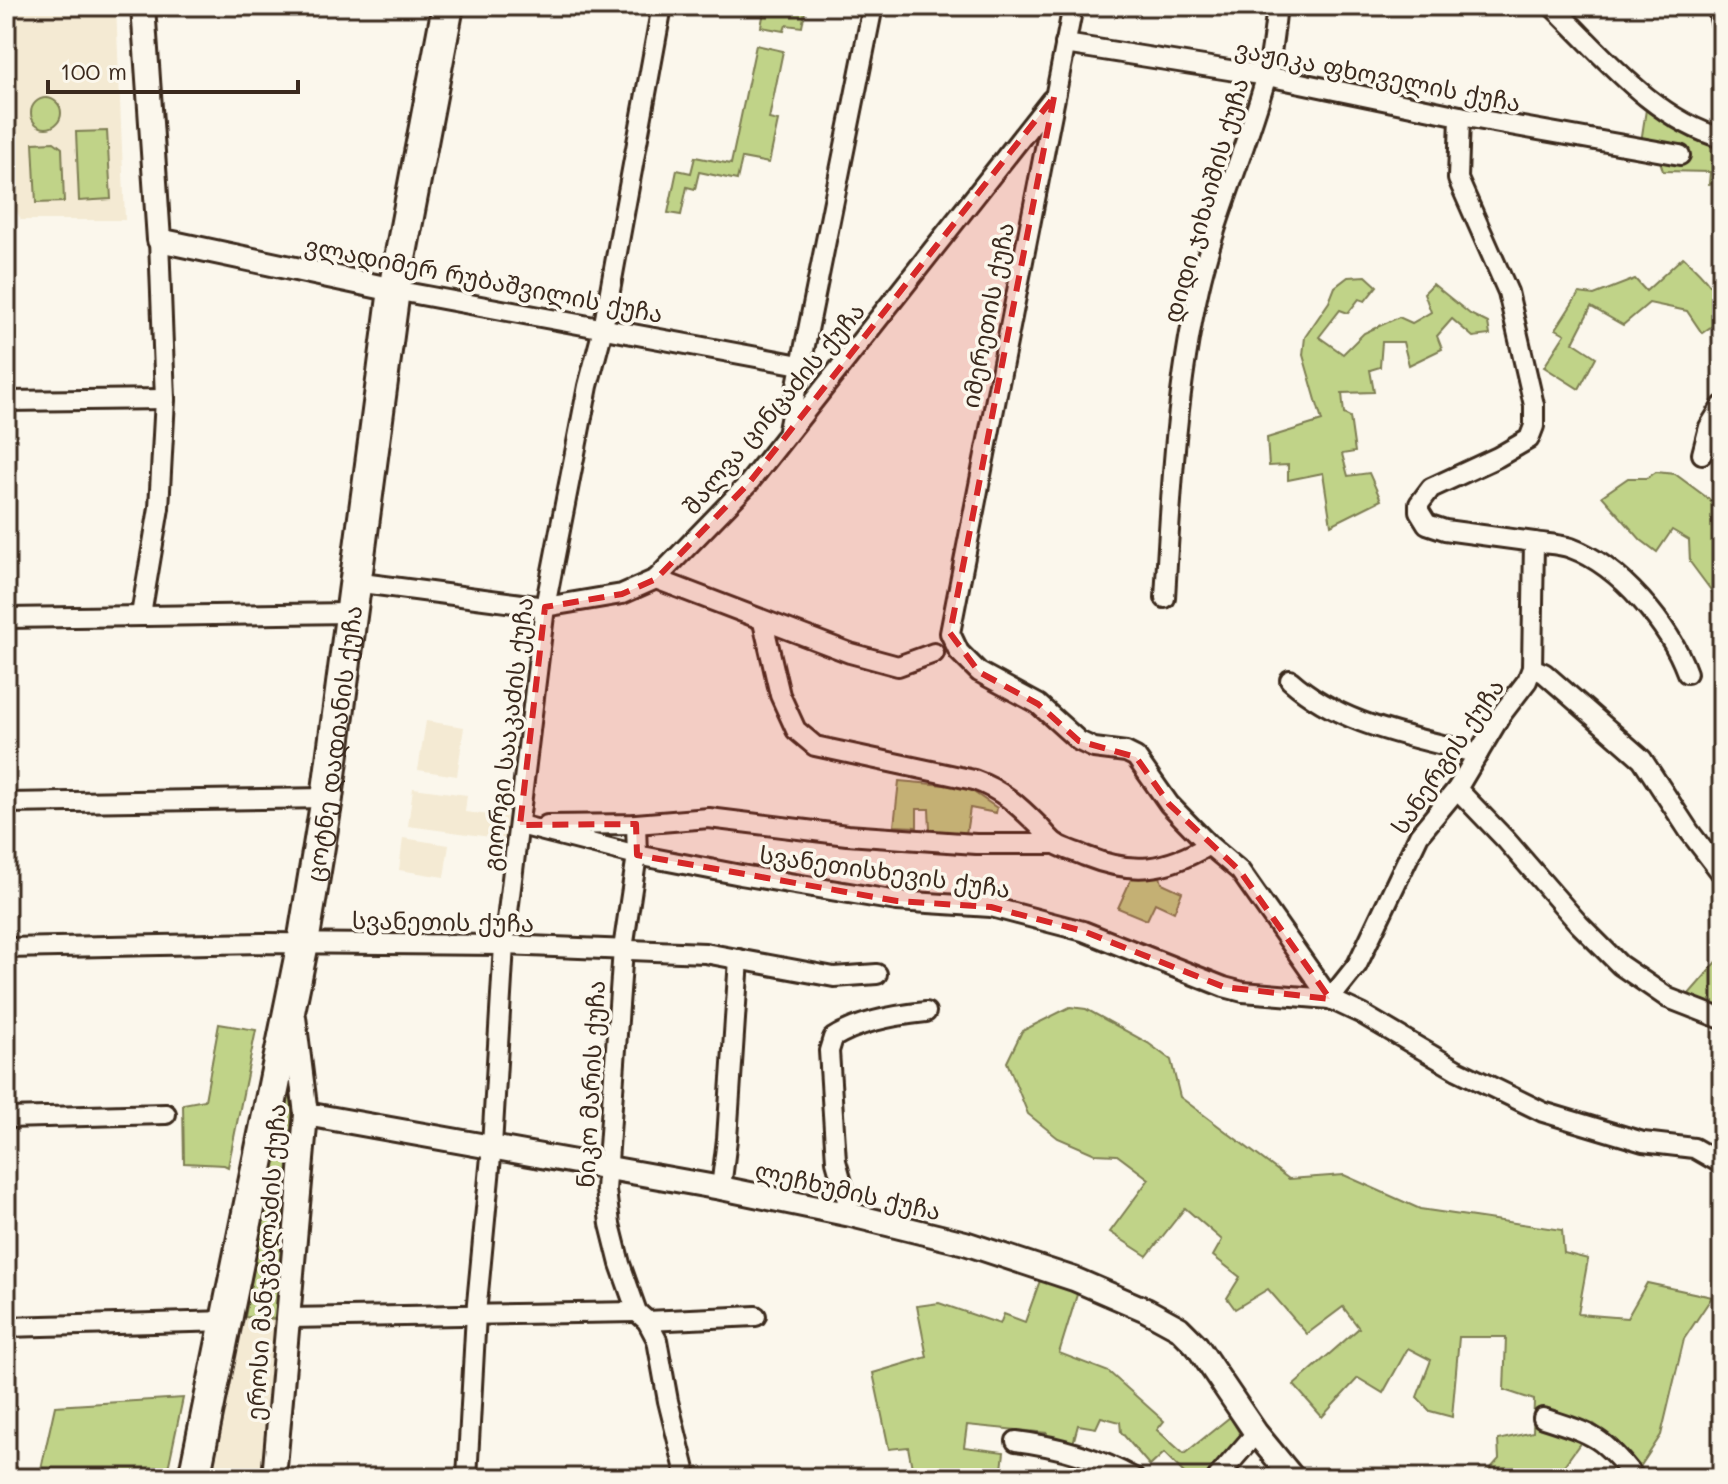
<svg xmlns="http://www.w3.org/2000/svg" width="1728" height="1484" font-family="Mali,'Noto Sans Georgian',sans-serif">
<rect width="100%" height="100%" fill="#fbf7ec"/>
<filter id="ink" filterUnits="userSpaceOnUse"><feTurbulence type="fractalNoise" baseFrequency=".0125" numOctaves="2"/><feDisplacementMap in="SourceGraphic" scale="16" xChannelSelector="R" yChannelSelector="G"/><feConvolveMatrix kernelMatrix="1 2 1 2 8 2 1 2 1" color-interpolation-filters="sRGB"/></filter>
<g filter="url(#ink)">
<g fill="#f4ead3">
<path d="M 6,6 L 116,6 L 125,220 L 21,220 L 6,190 Z"/>
<path d="M 426,721 L 464,727 L 457,776 L 418,770 Z"/>
<path d="M 413,788 L 467,795 L 465,812 L 507,817 L 505,839 L 408,826 Z"/>
<path d="M 403,838 L 449,845 L 444,877 L 399,870 Z"/>
<path d="M 245,1317 L 276,1319 L 261,1478 L 212,1478 Z"/>
</g>
<g fill="#c0d388" stroke="#7e7e53" stroke-width="2">
<path d="M 765,6 L 806,6 L 802,27 L 786,25 L 784,31 L 761,27 Z"/>
<path d="M 756,45 L 783,51 L 769,119 L 778,121 L 769,163 L 742,158 L 737,180 L 699,172 L 695,189 L 687,187 L 681,215 L 668,213 L 677,170 L 691,173 L 695,157 L 731,164 Z"/>
<circle cx="46" cy="113" r="15"/>
<path d="M 1647,103 L 1722,144 L 1722,172 L 1719,183 L 1709,184 L 1710,172 L 1663,171 L 1660,161 L 1641,142 Z"/>
<path d="M 107,131 L 111,199 L 79,201 L 76,132 Z"/>
<path d="M 54,142 L 62,148 L 64,202 L 36,203 L 33,143 Z"/>
<path d="M 1683,257 C 1703,275 1722,294 1722,319 L 1702,333 L 1687,311 L 1649,303 L 1623,325 L 1591,307 L 1573,342 L 1596,357 L 1579,389 L 1544,367 L 1565,334 L 1556,329 L 1579,293 L 1594,295 L 1635,279 L 1646,291 Z"/>
<path d="M 1366,276 L 1377,286 L 1365,301 L 1359,299 L 1348,313 L 1340,310 L 1319,337 L 1343,354 L 1364,333 L 1399,317 L 1412,323 L 1431,312 L 1424,293 L 1433,284 L 1470,314 L 1488,323 L 1490,335 L 1473,337 L 1452,319 L 1437,336 L 1442,349 L 1409,365 L 1403,342 L 1382,342 L 1380,367 L 1370,370 L 1374,392 L 1342,393 L 1344,414 L 1350,417 L 1355,452 L 1342,454 L 1348,476 L 1369,473 L 1381,500 L 1331,525 L 1323,473 L 1288,480 L 1288,465 L 1269,466 L 1267,438 L 1322,421 L 1303,355 L 1305,337 L 1329,302 L 1335,287 L 1348,277 Z"/>
<path d="M 1656,472 L 1675,474 L 1717,505 L 1722,505 L 1722,611 L 1716,597 L 1690,562 L 1689,540 L 1672,530 L 1657,552 L 1641,540 L 1602,496 L 1628,478 L 1647,478 Z"/>
<path d="M 899,781 L 966,787 L 997,808 L 996,813 L 970,808 L 966,834 L 930,830 L 929,809 L 917,809 L 917,827 L 894,826 Z"/>
<path d="M 1158,870 L 1162,883 L 1182,892 L 1174,912 L 1155,903 L 1147,920 L 1118,908 L 1132,877 Z"/>
<path d="M 1722,956 L 1722,1007 L 1688,995 Z"/>
<path d="M 1070,1007 L 1086,1009 L 1148,1043 L 1171,1060 L 1180,1097 L 1289,1179 L 1344,1175 L 1420,1209 L 1562,1230 L 1564,1253 L 1588,1259 L 1578,1314 L 1627,1318 L 1647,1283 L 1712,1297 L 1684,1339 L 1661,1435 L 1638,1470 L 1618,1443 L 1594,1424 L 1555,1478 L 1482,1478 L 1499,1459 L 1498,1440 L 1533,1432 L 1534,1400 L 1504,1390 L 1506,1337 L 1459,1337 L 1452,1417 L 1430,1411 L 1417,1397 L 1431,1360 L 1408,1348 L 1383,1393 L 1358,1378 L 1322,1417 L 1294,1385 L 1359,1328 L 1343,1307 L 1307,1334 L 1268,1289 L 1235,1309 L 1227,1298 L 1240,1277 L 1213,1256 L 1222,1240 L 1185,1208 L 1147,1256 L 1110,1232 L 1149,1179 L 1117,1155 L 1095,1154 L 1058,1138 L 1028,1114 L 1007,1062 L 1022,1031 Z"/>
<path d="M 219,1024 L 256,1030 L 228,1167 L 224,1165 L 184,1163 L 183,1104 L 205,1100 Z"/>
<path d="M 291,1063 L 296,1063 L 276,1319 L 245,1317 Z"/>
<path d="M 1042,1275 L 1079,1288 L 1059,1353 L 1109,1372 L 1164,1421 L 1157,1430 L 1184,1454 L 1230,1417 L 1243,1439 L 1210,1478 L 1189,1478 L 1164,1453 L 1150,1466 L 1121,1432 L 1120,1422 L 1101,1417 L 1096,1428 L 1078,1425 L 1072,1447 L 1047,1440 L 1047,1433 L 967,1425 L 964,1447 L 1004,1452 L 1001,1478 L 914,1478 L 908,1447 L 889,1449 L 873,1373 L 927,1357 L 917,1306 L 939,1303 L 1000,1324 L 1004,1314 L 1025,1322 Z"/>
<path d="M 183,1398 L 166,1478 L 39,1478 L 55,1406 Z"/>
</g>
<g fill="none" stroke-linecap="round" stroke-linejoin="round">
<defs>
<g id="minor">
<path d="M 1073,6 L 950,633 L 959,652 L 979,672 L 1038,704 L 1079,741 L 1094,748 L 1126,752 L 1136,757 L 1169,804 L 1209,845 L 1240,871 L 1330,999"/>
<path d="M 1552,6 C 1602,54 1653,119 1722,138"/>
<path d="M 1717,6 L 1722,26"/>
<path d="M 1065,44 L 1267,76 L 1460,116 L 1680,155"/>
<path d="M 394,290 L 800,365"/>
<path d="M 6,401 L 165,399"/>
<path d="M 788,430 L 873,6"/>
<path d="M 1702,454 L 1709,427 L 1722,406"/>
<path d="M 1534,542 C 1546,544 1560,544 1571,548 C 1620,566 1670,626 1687,673"/>
<path d="M 656,579 L 850,653 L 898,666 L 934,653"/>
<path d="M 354,582 L 545,607 L 622,594 L 656,579 L 748,484 L 1051,100"/>
<path d="M 1165,598 C 1171,494 1176,390 1199,288 C 1215,217 1246,149 1266,78 C 1272,55 1274,30 1277,6"/>
<path d="M 141,615 L 159,508 L 165,399 L 159,240"/>
<path d="M 6,618 L 350,613"/>
<path d="M 763,622 L 780,695 L 796,730 L 815,746 L 974,780 C 1002,790 1018,805 1039,826 C 1044,832 1050,839 1056,844 C 1064,849 1076,852 1085,856 C 1133,875 1165,871 1209,845"/>
<path d="M 1532,668 L 1544,673 L 1642,759 L 1689,831 L 1722,874"/>
<path d="M 1290,680 C 1343,727 1412,736 1478,754"/>
<path d="M 1457,789 L 1507,841 L 1579,924 L 1620,965 L 1668,998 L 1722,1019"/>
<path d="M 6,803 L 327,798"/>
<path d="M 636,824 L 637,855 L 623,949 L 606,1190 L 610,1224 L 620,1264 L 637,1312 L 647,1321 L 657,1340 L 668,1401 L 687,1478"/>
<path d="M 520,825 L 637,855 L 741,875 L 897,901 L 991,907 L 1083,931 L 1224,987 L 1243,992 L 1330,999 L 1362,1014 L 1457,1070 L 1543,1112 L 1643,1142 L 1694,1148 L 1722,1164"/>
<path d="M 547,825 L 636,824 L 709,818 L 847,835 L 976,844 L 1057,844"/>
<path d="M 6,948 L 263,943 L 504,945 L 705,953 L 834,977 L 877,974"/>
<path d="M 1330,999 L 1357,965 L 1419,835 L 1457,789 L 1501,715 L 1527,681 L 1532,668 L 1534,542 L 1445,530 L 1427,524 L 1419,511 L 1419,504 L 1431,488 L 1498,457 L 1529,439 L 1534,426 L 1534,405 L 1508,292 L 1458,179 L 1460,116"/>
<path d="M 6,1118 L 166,1114"/>
<path d="M 721,1188 L 727,1139 L 739,959"/>
<path d="M 851,1215 L 836,1161 L 829,1051 L 833,1038 C 858,1022 896,1015 926,1012"/>
<path d="M 288,1318 L 637,1312"/>
<path d="M 647,1321 L 756,1316"/>
<path d="M 6,1327 L 228,1321"/>
<path d="M 1543,1418 C 1593,1434 1602,1436 1635,1478"/>
<path d="M 1016,1441 C 1057,1446 1098,1458 1134,1478"/>
<path d="M 467,1478 L 476,1314 L 492,1146 L 504,945 L 545,607 L 588,386 L 603,329 L 662,6"/>
<path d="M 1217,1478 L 1256,1433"/>
</g>
<g id="tertiary">
<path d="M 143,6 L 159,240 L 394,290"/>
<path d="M 306,1114 L 721,1188 L 851,1215 L 965,1243 L 1074,1279 L 1146,1310 L 1179,1328 L 1197,1346 L 1256,1433 L 1293,1478"/>
<path d="M 274,1478 L 306,1114 L 294,1017"/>
</g>
<g id="primary">
<path id="s1" d="M 194,1478 L 303,943 L 327,798 L 394,290 L 448,6"/>
</g>
</defs>
<use href="#minor" stroke="#3b2a1e" stroke-width="24"/>
<use href="#tertiary" stroke="#3b2a1e" stroke-width="28"/>
<use href="#primary" stroke="#3b2a1e" stroke-width="36"/>
<use href="#minor" stroke="#fbf7ec" stroke-width="18"/>
<use href="#tertiary" stroke="#fbf7ec" stroke-width="22"/>
<use href="#primary" stroke="#fbf7ec" stroke-width="30"/>
</g>
</g>
<path fill="#d62828" fill-opacity="0.2" stroke="#d62828" stroke-width="6" stroke-dasharray="16 10" stroke-linejoin="round" d="M 1054,97 L 950,633 L 979,672 L 1038,704 L 1079,741 L 1136,757 L 1169,804 L 1240,871 L 1330,999 L 1224,987 L 1083,931 L 991,907 L 897,901 L 637,855 L 636,824 L 520,825 L 545,607 L 622,594 L 656,579 L 748,484 Z"/>
<g text-anchor="middle" dominant-baseline="central" stroke-width="7" stroke-linejoin="round" paint-order="stroke">
<g font-size="24" fill="#3b2a1e" stroke="#fbf7ec">
<text transform="translate(1378 75) rotate(11)">ვაჟიკა ფხოველის ქუჩა</text>
<text transform="translate(1205 200) rotate(-74)">დიდი ჯიხაიშის ქუჩა</text>
<text transform="translate(484 279) rotate(11)">ვლადიმერ რუბაშვილის ქუჩა</text>
<text transform="translate(987 315) rotate(-79)">იმერეთის ქუჩა</text>
<text transform="translate(773 408) rotate(-50)">შალვა ცინცაძის ქუჩა</text>
<text transform="translate(507 734) rotate(-83)">გიორგი სააკაძის ქუჩა</text>
<text stroke="none"><textPath href="#s1" startOffset="748">ცოტნე დადიანის ქუჩა</textPath></text>
<text transform="translate(1447 756) rotate(-56)">სანერგის ქუჩა</text>
<text transform="translate(885 871) rotate(8)">სვანეთისხევის ქუჩა</text>
<text transform="translate(443 921) rotate(1)">სვანეთის ქუჩა</text>
<text transform="translate(590 1084) rotate(-87)">ნიკო მარის ქუჩა</text>
<text transform="translate(848 1190) rotate(13)">ლეჩხუმის ქუჩა</text>
<text transform="translate(265 1262) rotate(-86)">ეროსი მანჯგალაძის ქუჩა</text>
</g>
</g>
<rect width="1728" height="1484" fill="none" stroke="#fbf7ec" stroke-width="32"/>
<rect x="16" y="16" width="1696" height="1452" fill="none" stroke="#3b2a1e" stroke-width="3" filter="url(#ink)"/>
<path d="M48 80v12h250v-12" fill="none" stroke="#3b2a1e" stroke-width="4"/>
<text x="60" y="80" font-size="24" fill="#3b2a1e" stroke="#fbf7ec" stroke-width="6" paint-order="stroke">100 m</text>
</svg>
